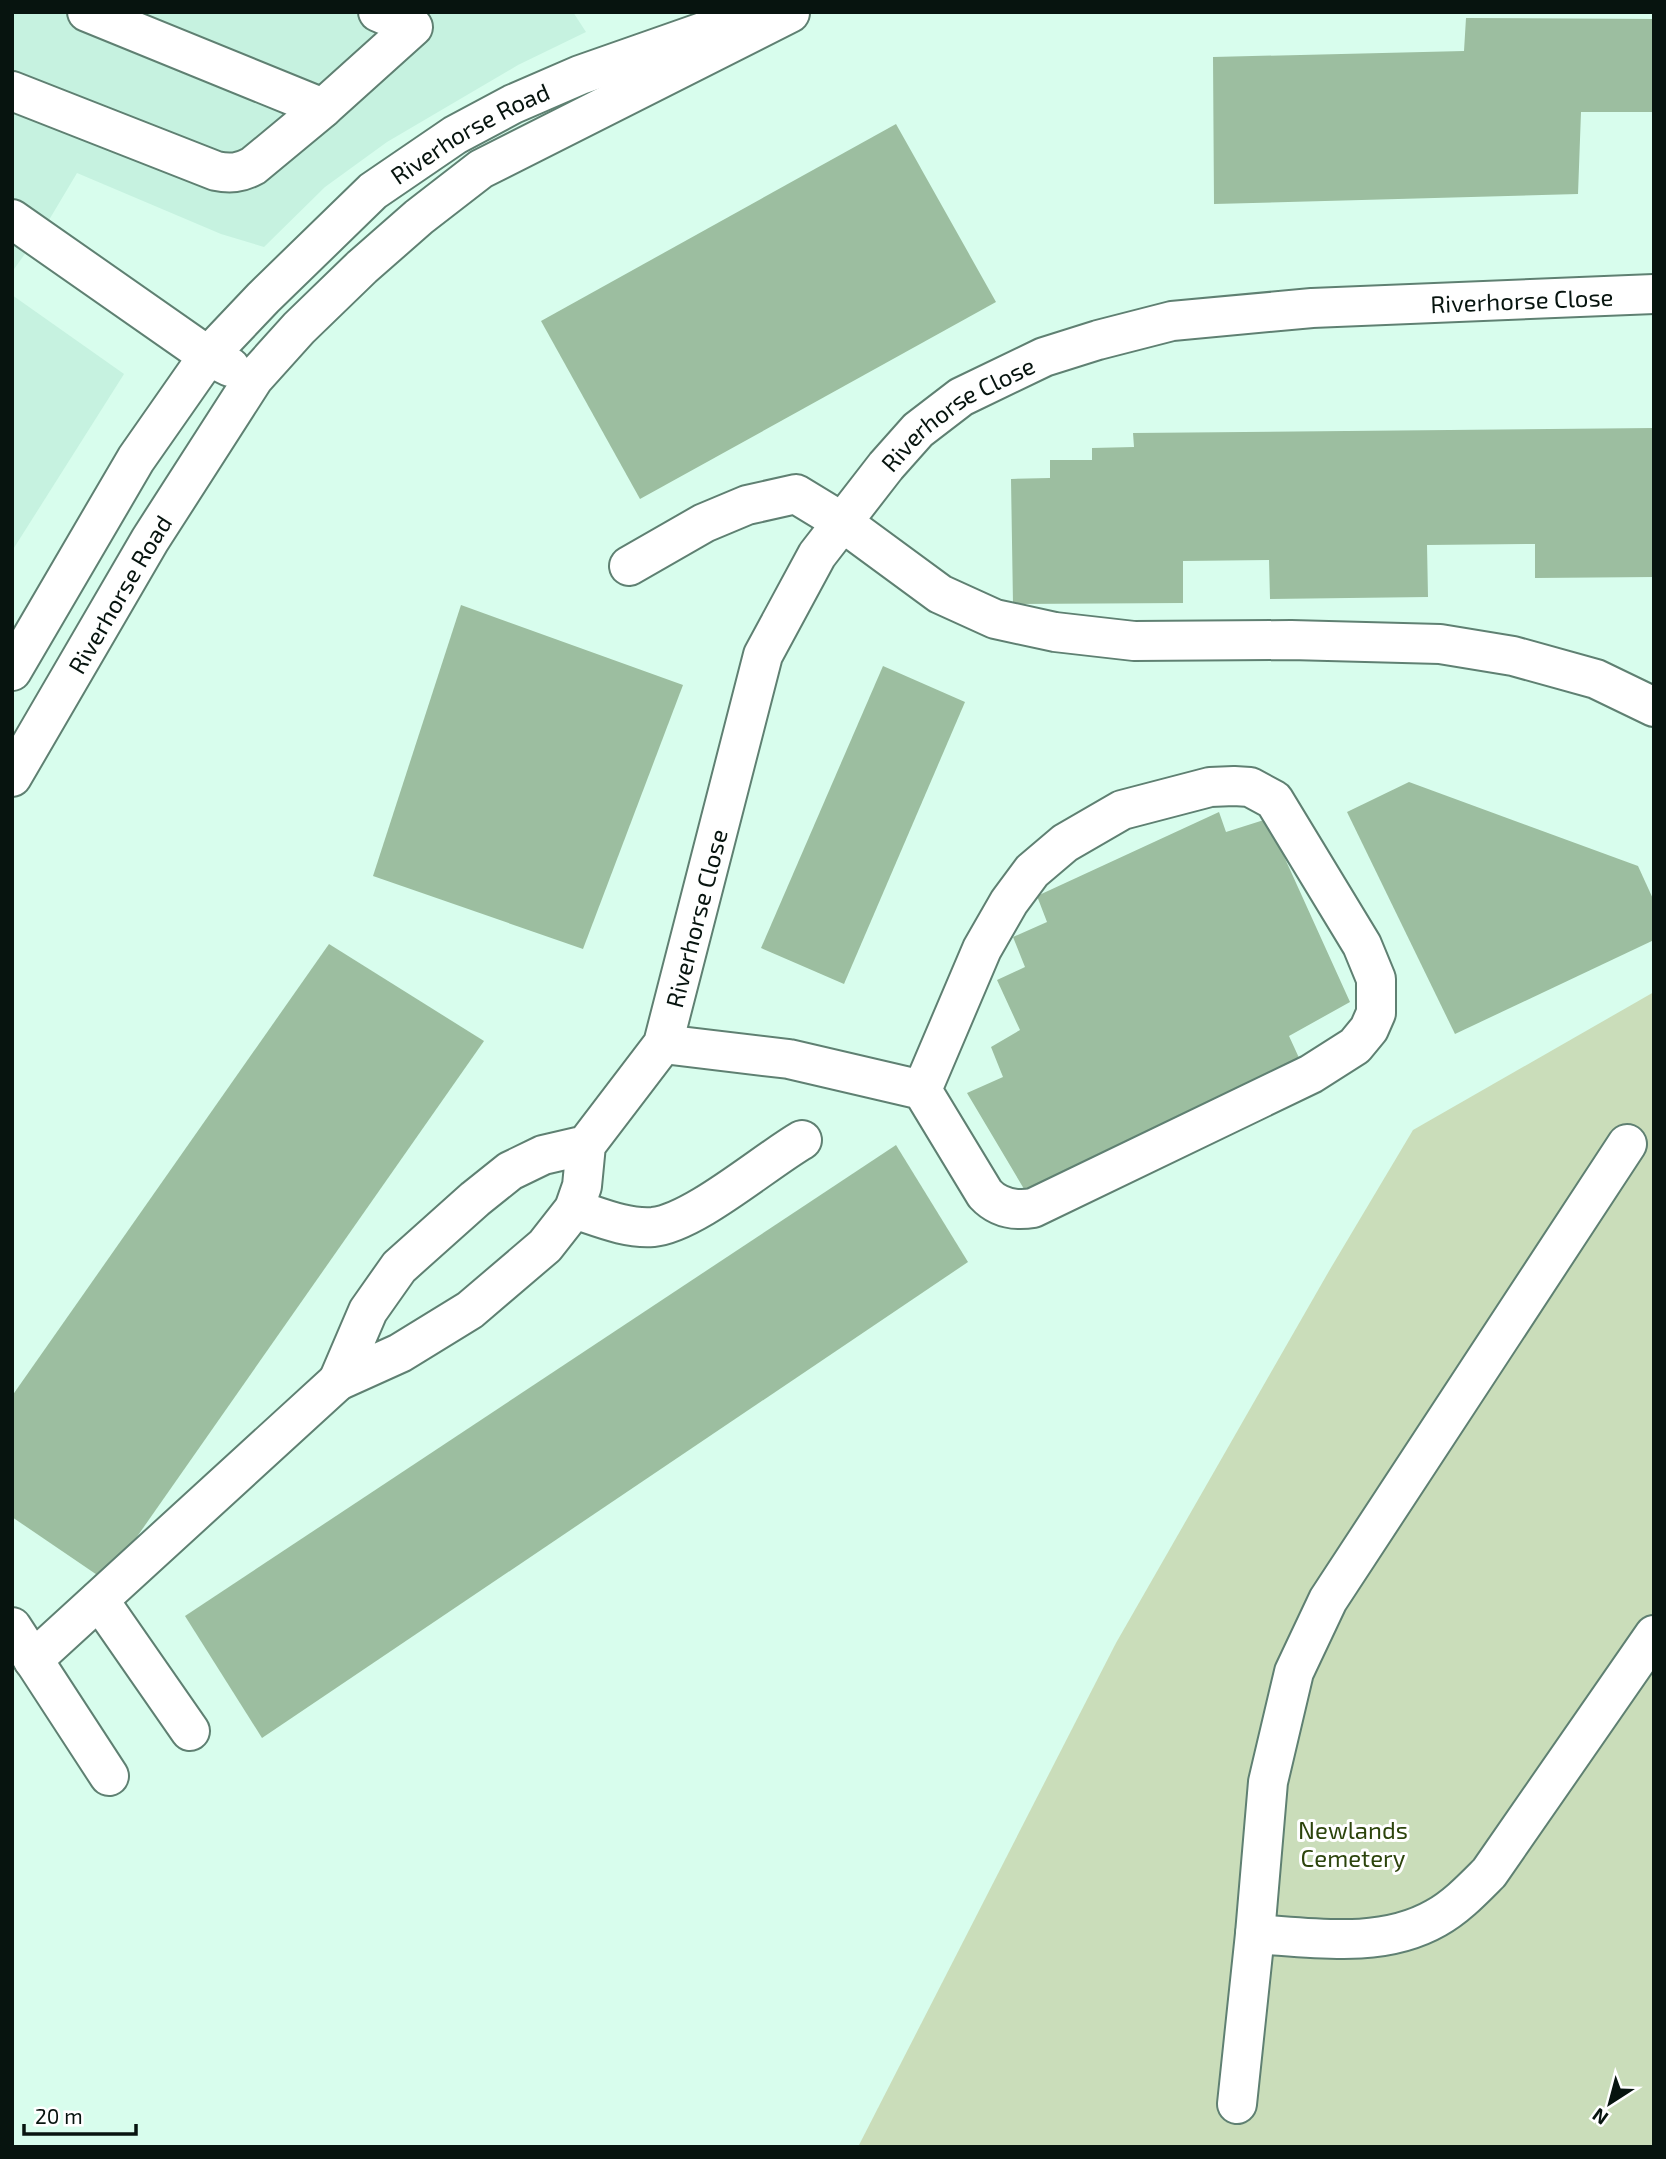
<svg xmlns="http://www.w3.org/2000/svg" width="1666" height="2159" font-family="'Exo 2',sans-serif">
<rect width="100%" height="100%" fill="#d8fded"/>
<g fill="#c6f2e0">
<path d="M 12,12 L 573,12 L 586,32 L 518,65 L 387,142 L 325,187 L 264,247 L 221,234 L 77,173 L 49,220 L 12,272 Z"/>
<path d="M 12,295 L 124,374 L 12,551 Z"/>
</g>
<path fill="#caddba" d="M 1654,992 L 1654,2147 L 858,2147 L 1116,1643 L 1329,1271 L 1413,1130 Z"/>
<g fill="#9cbea0">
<path d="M 1466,18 L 1654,19 L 1654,112 L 1581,112 L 1578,194 L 1214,204 L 1213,57 L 1464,51 Z"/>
<path d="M 896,124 L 996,302 L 640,499 L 541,321 Z"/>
<path d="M 1654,428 L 1654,577 L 1535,578 L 1535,544 L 1427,545 L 1428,597 L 1270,599 L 1269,560 L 1183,561 L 1183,603 L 1013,604 L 1011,479 L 1050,478 L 1050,460 L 1092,460 L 1092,448 L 1134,447 L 1133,433 Z"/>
<path d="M 461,605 L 683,685 L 583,949 L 373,876 Z"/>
<path d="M 883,666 L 965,702 L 844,984 L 761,948 Z"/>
<path d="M 1409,782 L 1638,866 L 1654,901 L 1654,940 L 1455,1034 L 1347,812 Z"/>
<path d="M 1219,812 L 1226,832 L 1267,819 L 1350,1002 L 1289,1036 L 1300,1060 L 1027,1194 L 967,1093 L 1003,1077 L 991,1047 L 1020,1030 L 997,980 L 1025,967 L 1013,937 L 1047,922 L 1037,896 Z"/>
<path d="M 329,944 L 484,1041 L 106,1581 L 12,1517 L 12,1396 Z"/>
<path d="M 896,1145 L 968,1262 L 262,1738 L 185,1616 Z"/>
</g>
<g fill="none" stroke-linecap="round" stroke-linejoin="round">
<defs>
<g id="minor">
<path d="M 12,91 L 216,171 C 230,174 240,173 253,166 L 323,108 L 87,12"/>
<path d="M 323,108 L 413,27 L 378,12"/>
<path d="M 12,219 L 208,356 L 230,367"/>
<path d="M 629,566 L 704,523 L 747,505 L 796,494 L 842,522 L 940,594 L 995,619 L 1055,632 L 1134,641 L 1291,640 L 1440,644 L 1513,656 L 1596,679 L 1654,707"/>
<path id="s1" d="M 12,671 L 136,459 L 208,356 L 263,298 L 373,191 L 455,135 L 513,104 L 580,75 L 734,21"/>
<path id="s2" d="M 12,777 L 150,540 L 254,378 L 299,328 L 362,267 L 419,217 L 481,169 L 790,13"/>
<path d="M 663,1044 L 789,1059 L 922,1090 L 985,1194 C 998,1208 1015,1211 1033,1208 L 1311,1074 L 1355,1046 L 1369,1029 L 1376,1013 L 1376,979 L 1362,945 L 1274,800 L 1250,787 L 1234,786 L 1210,787 L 1122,810 L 1065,843 L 1032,871 L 1009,902 L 982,949 L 922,1090"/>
<path id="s3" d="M 586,1145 L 543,1155 L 510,1171 L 475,1199 L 399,1267 L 368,1311 L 338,1381 L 400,1353 L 470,1310 L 545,1246 L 574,1209 L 582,1186 L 586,1145 L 663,1044 L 763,655 L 817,555 L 886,466 L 918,430 L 961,397 L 1044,357 L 1098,340 L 1172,321 L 1312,308 L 1654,294"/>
<path d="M 574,1209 C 599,1217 626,1229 653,1227 C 694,1223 764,1162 802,1140"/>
<path d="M 99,1600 L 190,1731"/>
<path d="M 12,1627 L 109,1776"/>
<path d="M 33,1660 L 338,1381"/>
<path d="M 1255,1934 C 1315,1938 1382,1949 1436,1918 C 1456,1907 1473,1889 1489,1873 L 1654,1635"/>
<path d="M 1237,2104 L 1255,1934 L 1268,1782 L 1294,1672 L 1328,1600 L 1627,1144"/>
</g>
</defs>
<use href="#minor" stroke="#5f8072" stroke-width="42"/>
<use href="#minor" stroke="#fff" stroke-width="38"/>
</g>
<g text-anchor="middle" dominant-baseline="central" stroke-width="6" stroke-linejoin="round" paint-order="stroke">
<g font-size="24" fill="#07140f" stroke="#fff">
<text stroke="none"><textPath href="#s1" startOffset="718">Riverhorse Road</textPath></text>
<text stroke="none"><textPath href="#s3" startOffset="2152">Riverhorse Close</textPath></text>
<text stroke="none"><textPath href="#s3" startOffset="1564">Riverhorse Close</textPath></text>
<text stroke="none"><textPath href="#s2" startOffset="212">Riverhorse Road</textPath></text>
<text stroke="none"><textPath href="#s3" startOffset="976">Riverhorse Close</textPath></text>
</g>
<g font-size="24" fill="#2c440c" stroke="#fff">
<text x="1353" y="1829">Newlands<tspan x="1353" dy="28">Cemetery</tspan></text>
</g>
</g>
<rect width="1666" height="2159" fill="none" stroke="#07140f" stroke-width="28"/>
<g transform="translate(1610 2103) rotate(216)" stroke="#ffffff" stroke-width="5" paint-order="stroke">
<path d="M0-5L12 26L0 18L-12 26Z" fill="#07140f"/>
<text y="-10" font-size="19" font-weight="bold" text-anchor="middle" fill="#07140f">N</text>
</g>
<path d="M24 2124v10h112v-10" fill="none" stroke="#07140f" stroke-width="3.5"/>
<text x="35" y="2124" font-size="21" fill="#07140f" stroke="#ffffff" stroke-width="5" paint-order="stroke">20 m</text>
</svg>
